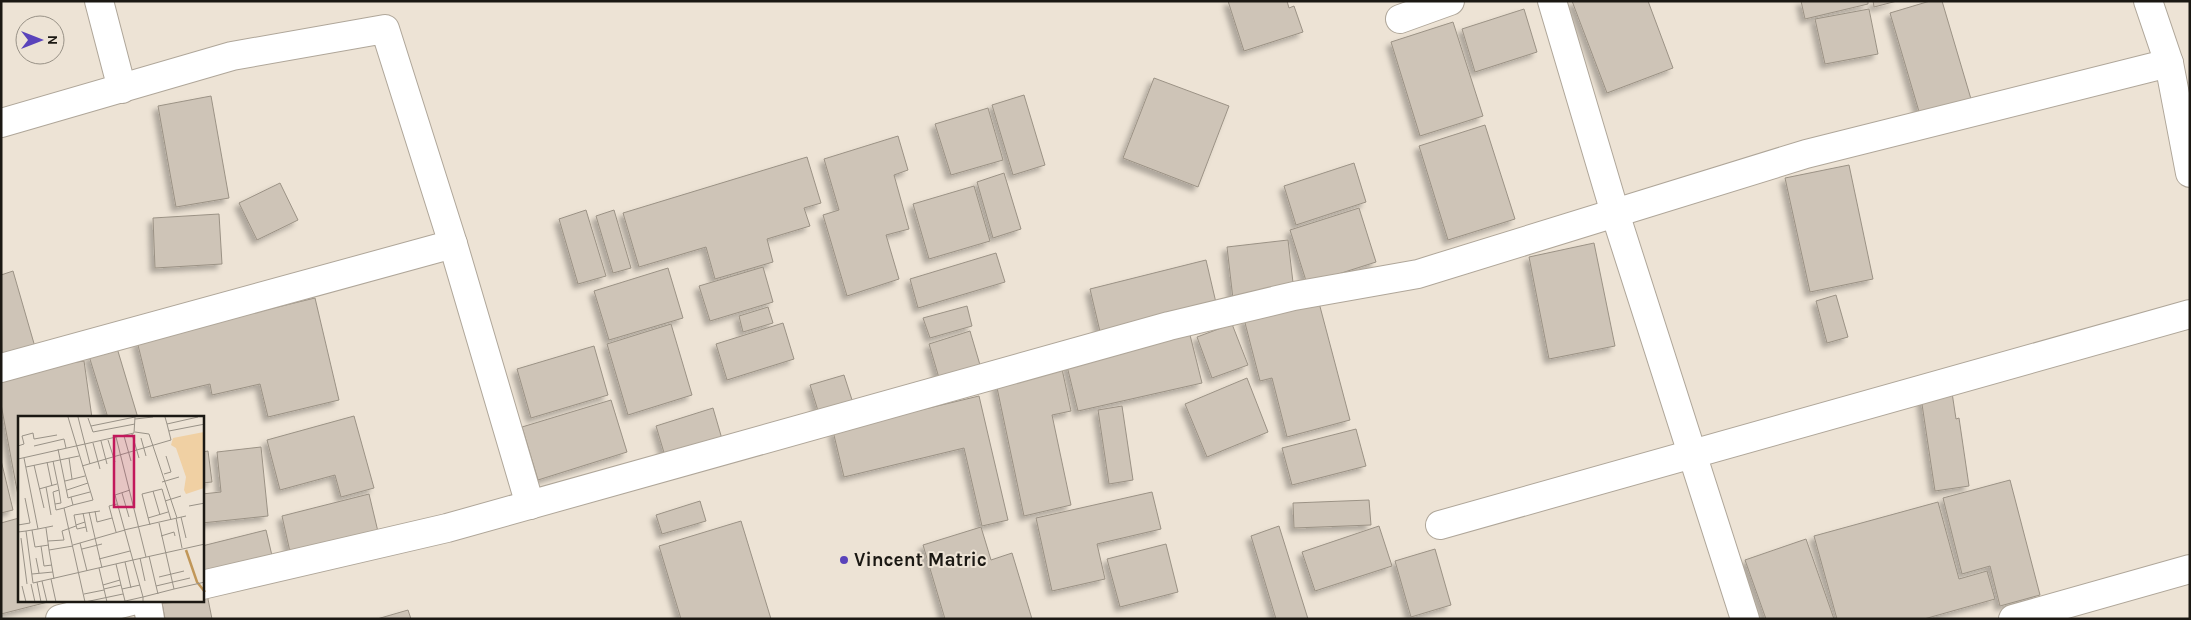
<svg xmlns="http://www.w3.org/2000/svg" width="2191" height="620" font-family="Karla,sans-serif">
<defs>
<filter id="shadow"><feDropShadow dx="-4.5" dy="4.5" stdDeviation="2.5" flood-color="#0004"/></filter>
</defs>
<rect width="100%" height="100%" fill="#ede3d5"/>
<g fill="#cec4b7" stroke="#9b9285" filter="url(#shadow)">
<path d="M 1228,1 L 1287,1 L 1289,8 L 1294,6 L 1303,32 L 1244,51 Z"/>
<path d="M 1572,1 L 1648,1 L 1673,68 L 1607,93 Z"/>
<path d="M 1801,1 L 1868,1 L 1868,4 L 1805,19 Z"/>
<path d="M 1873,1 L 1897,1 L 1874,7 Z"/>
<path d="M 1930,1 L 1942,1 L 1971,99 L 1920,115 L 1890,13 Z"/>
<path d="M 1524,9 L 1537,52 L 1475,72 L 1462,29 Z"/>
<path d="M 1869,9 L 1878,54 L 1825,64 L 1815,19 Z"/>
<path d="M 1453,22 L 1483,116 L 1420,136 L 1391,42 Z"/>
<path d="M 1154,78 L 1229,106 L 1198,187 L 1123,158 Z"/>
<path d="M 1024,95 L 1045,165 L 1013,175 L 992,105 Z"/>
<path d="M 211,96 L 229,198 L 176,207 L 158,106 Z"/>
<path d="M 988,108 L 1003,160 L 951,175 L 935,124 Z"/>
<path d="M 1485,125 L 1515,219 L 1448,240 L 1419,146 Z"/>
<path d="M 898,136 L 908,170 L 894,175 L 909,229 L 886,235 L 899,279 L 847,296 L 823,215 L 839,210 L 824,159 Z"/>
<path d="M 807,157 L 821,203 L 804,208 L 810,226 L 767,239 L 773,262 L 715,279 L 706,247 L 639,267 L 623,213 Z"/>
<path d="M 1354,163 L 1366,202 L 1296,225 L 1284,186 Z"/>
<path d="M 1849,165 L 1873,279 L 1810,292 L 1785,178 Z"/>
<path d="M 1004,173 L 1021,229 L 993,238 L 977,182 Z"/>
<path d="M 280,183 L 298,220 L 257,240 L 239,203 Z"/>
<path d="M 974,186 L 990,241 L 929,259 L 913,204 Z"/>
<path d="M 1359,208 L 1376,262 L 1307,284 L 1290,230 Z"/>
<path d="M 586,210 L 606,276 L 578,284 L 559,219 Z"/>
<path d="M 614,210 L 631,268 L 613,273 L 596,216 Z"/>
<path d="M 219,214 L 222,264 L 155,268 L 153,218 Z"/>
<path d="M 1288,240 L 1294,291 L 1233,299 L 1227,247 Z"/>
<path d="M 1594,243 L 1615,346 L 1549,359 L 1529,257 Z"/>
<path d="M 996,253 L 1005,282 L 918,308 L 910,279 Z"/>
<path d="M 1206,260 L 1217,307 L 1101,336 L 1090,289 Z"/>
<path d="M 763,267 L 773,302 L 710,321 L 699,286 Z"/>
<path d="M 668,268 L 683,318 L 609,340 L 594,291 Z"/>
<path d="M 13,271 L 35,347 L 2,357 L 1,275 Z"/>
<path d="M 1836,295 L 1848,337 L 1827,343 L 1816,301 Z"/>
<path d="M 315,298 L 339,400 L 268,417 L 260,384 L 212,395 L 210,384 L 151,398 L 137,341 Z"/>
<path d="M 1318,299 L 1350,420 L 1287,437 L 1272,378 L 1260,381 L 1244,319 Z"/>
<path d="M 967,306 L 972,326 L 930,338 L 923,318 Z"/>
<path d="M 768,307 L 773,323 L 743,332 L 739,316 Z"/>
<path d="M 783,323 L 794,359 L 727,380 L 716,344 Z"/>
<path d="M 671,324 L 692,395 L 628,415 L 607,344 Z"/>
<path d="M 1232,324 L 1248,365 L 1212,378 L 1197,337 Z"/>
<path d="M 970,331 L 980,365 L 939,378 L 929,344 Z"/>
<path d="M 1189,331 L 1202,383 L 1078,411 L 1066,362 Z"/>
<path d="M 594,346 L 608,395 L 531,418 L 517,369 Z"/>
<path d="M 117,348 L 138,418 L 108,418 L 89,356 Z"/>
<path d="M 84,361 L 92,418 L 19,418 L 19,501 L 1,404 L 1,373 Z"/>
<path d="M 1062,369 L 1071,411 L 1052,415 L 1071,505 L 1024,516 L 996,383 Z"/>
<path d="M 844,375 L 853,403 L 819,414 L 810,385 Z"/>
<path d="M 1247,378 L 1268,432 L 1207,457 L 1185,404 Z"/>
<path d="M 1951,386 L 1956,419 L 1959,418 L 1969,486 L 1935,491 L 1920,391 Z"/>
<path d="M 979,396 L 1008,520 L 982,526 L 964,448 L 844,477 L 833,431 Z"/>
<path d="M 611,400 L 627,452 L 538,480 L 522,427 Z"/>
<path d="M 1122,406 L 1133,480 L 1109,484 L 1098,410 Z"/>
<path d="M 713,408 L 722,439 L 665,456 L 656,426 Z"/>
<path d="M 354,416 L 374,488 L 341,497 L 335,475 L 280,490 L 267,440 Z"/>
<path d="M 1356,429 L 1366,466 L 1292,485 L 1282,448 Z"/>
<path d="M 261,447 L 268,516 L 202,523 L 202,494 L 221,492 L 217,452 Z"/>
<path d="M 208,451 L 212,482 L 202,483 L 202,452 Z"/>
<path d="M 1,460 L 13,510 L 1,513 Z"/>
<path d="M 2010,480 L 2040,595 L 2000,606 L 1990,566 L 1962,574 L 1943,498 Z"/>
<path d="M 1152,492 L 1161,529 L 1097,544 L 1105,579 L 1052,591 L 1036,518 Z"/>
<path d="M 369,494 L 380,540 L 292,561 L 282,516 Z"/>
<path d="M 1369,500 L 1371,525 L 1294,528 L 1293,503 Z"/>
<path d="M 700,501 L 706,521 L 662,534 L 656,515 Z"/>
<path d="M 1938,502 L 1959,579 L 1987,571 L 1995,599 L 1924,619 L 1837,619 L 1814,536 Z"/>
<path d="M 19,518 L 19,601 L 52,601 L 1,614 L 1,523 Z"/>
<path d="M 741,521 L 771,619 L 681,619 L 659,546 Z"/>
<path d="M 1279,526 L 1308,619 L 1276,619 L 1251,536 Z"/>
<path d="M 1379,526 L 1392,566 L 1315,591 L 1302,552 Z"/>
<path d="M 981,527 L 991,560 L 1012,553 L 1032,619 L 945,619 L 923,545 Z"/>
<path d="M 266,530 L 273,560 L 202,577 L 202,546 Z"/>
<path d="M 1806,539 L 1834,619 L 1766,619 L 1745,560 Z"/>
<path d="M 1166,544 L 1178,592 L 1120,607 L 1107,559 Z"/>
<path d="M 1435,549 L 1451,605 L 1411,617 L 1395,561 Z"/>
<path d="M 207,594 L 212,619 L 165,619 L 162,603 L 202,601 L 202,595 Z"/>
<path d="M 408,610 L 411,619 L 377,619 Z"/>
</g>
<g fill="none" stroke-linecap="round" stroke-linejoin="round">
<defs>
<g id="minor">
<path d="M 99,1 L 122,89"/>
<path d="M 1552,1 L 1615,213 L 1745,619"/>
<path d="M 1400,19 L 1450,1"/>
<path d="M 1,123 L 232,56 L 385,29 L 453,244 L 530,505"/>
<path d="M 1,368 L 453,244"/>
<path d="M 1440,525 L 2190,314"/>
<path d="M 202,585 L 447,528 L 1169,326 L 1294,296 L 1418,274 L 1806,154 L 2169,63"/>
<path d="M 147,601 L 150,619"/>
<path d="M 60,619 L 132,601"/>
<path d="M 2013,619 L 2190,569"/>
</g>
<path id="tertiary" d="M 2148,1 L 2169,63 L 2190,173"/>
</defs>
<use href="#minor" stroke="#afa699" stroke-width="30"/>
<use href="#tertiary" stroke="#afa699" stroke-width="30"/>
<use href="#minor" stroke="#fff" stroke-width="28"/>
<use href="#tertiary" stroke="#fff" stroke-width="28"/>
</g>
<circle fill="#5a43bb" stroke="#ede3d5" stroke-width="2" cx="844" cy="560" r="5"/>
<g text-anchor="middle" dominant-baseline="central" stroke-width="4" stroke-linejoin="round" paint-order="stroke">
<g font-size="19" font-weight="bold" fill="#1b1813" stroke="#ede3d5" text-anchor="start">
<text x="854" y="560">Vincent Matric</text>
</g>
</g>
<g transform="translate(18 416)">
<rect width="186" height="186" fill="#ede3d5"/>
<path d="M 186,16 L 186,72 L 168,78 L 166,74 L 168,61 L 158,32 L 153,29 L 155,22 Z" fill="#f0d0a3"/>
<path fill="none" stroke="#c19759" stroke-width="2.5" d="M 168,134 L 179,166 L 187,176"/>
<path fill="none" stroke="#999287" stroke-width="1" d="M 50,1 L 75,84 L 55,89M 60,1 L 72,48M 147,1 L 149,8 L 180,1M 70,2 L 75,16 L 117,8M 117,3 L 135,1M 73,10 L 117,1M 151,15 L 187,8M 117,16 L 131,18 L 159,102M 114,18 L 121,42M 106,20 L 113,45M 98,21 L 128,141M 123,22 L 128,40M 90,24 L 97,46M 83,25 L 89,48M 75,27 L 82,53M 0,30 L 6,28 L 4,20 L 15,17 L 16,23 L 39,19M 16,30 L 46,23 L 48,32M 40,33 L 50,82 L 53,81 L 55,89 L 46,92 L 67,186 L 105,178M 6,42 L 20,113 L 8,115M 51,42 L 54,63M 0,43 L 116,17 L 117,1M 35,45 L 41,74 L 35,76 L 38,94 L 46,92M 29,46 L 34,70M 16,49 L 26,92M 64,50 L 153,24 L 149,8M 8,51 L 61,40M 146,58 L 153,56 L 148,40M 47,65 L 67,60M 144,66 L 161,61M 28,71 L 33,99M 21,73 L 39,68M 49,74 L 70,67M 112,74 L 97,79 L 125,181 L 156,173 L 141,107M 135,75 L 142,99M 104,77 L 111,101M 53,81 L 72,76M 147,85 L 163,80M 37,88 L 43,87 L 41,74M 171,90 L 187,87M 77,95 L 79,106 L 94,102M 71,96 L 84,152M 65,97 L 69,116M 163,101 L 168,122M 130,102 L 150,96M 158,102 L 164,132M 67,106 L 58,109 L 59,113 L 68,111M 0,109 L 12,107 L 7,82M 58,109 L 56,99 L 82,95M 132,109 L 124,78 L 144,73 L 153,104M 28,112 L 31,134M 20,113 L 35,110M 14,114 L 17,131 L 31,129M 106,114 L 168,100M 0,116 L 8,115 L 15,167 L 115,144M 98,116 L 91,90 L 99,88M 143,120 L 156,116 L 157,120M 3,122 L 9,168M 30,125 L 46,124 L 44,115 L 58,110M 62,127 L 69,155M 55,129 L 107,114M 23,130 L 26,150 L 34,149M 64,133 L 84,128M 131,140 L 140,178M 18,142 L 21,157M 122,142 L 127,165M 81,143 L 112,135M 115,144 L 187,128M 107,146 L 113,172M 98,148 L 103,169M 81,152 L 89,186M 14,158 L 35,156M 141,161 L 166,155M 33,163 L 38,186M 36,163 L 31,134 L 55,130M 24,165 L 29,186M 19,166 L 23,186M 13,168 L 17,186M 85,169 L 102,164M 4,170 L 8,186M 138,170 L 172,162M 86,173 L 103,169 L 107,185M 104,173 L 122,169M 156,173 L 187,166M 66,178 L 86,174M 103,186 L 125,181 L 125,186"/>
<path fill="#c2185b" fill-opacity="0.15" stroke="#c2185b" stroke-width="2.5" d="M 96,20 L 116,20 L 116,91 L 96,91 Z"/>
<rect width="186" height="186" fill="none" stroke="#1b1813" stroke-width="2.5"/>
</g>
<rect width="2191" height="620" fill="none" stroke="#1b1813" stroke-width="5"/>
<g transform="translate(40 40) rotate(90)"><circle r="24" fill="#ede3d5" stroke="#999287"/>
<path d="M0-4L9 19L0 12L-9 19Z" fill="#5a43bb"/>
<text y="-8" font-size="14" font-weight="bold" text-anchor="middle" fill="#1b1813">N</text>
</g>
</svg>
